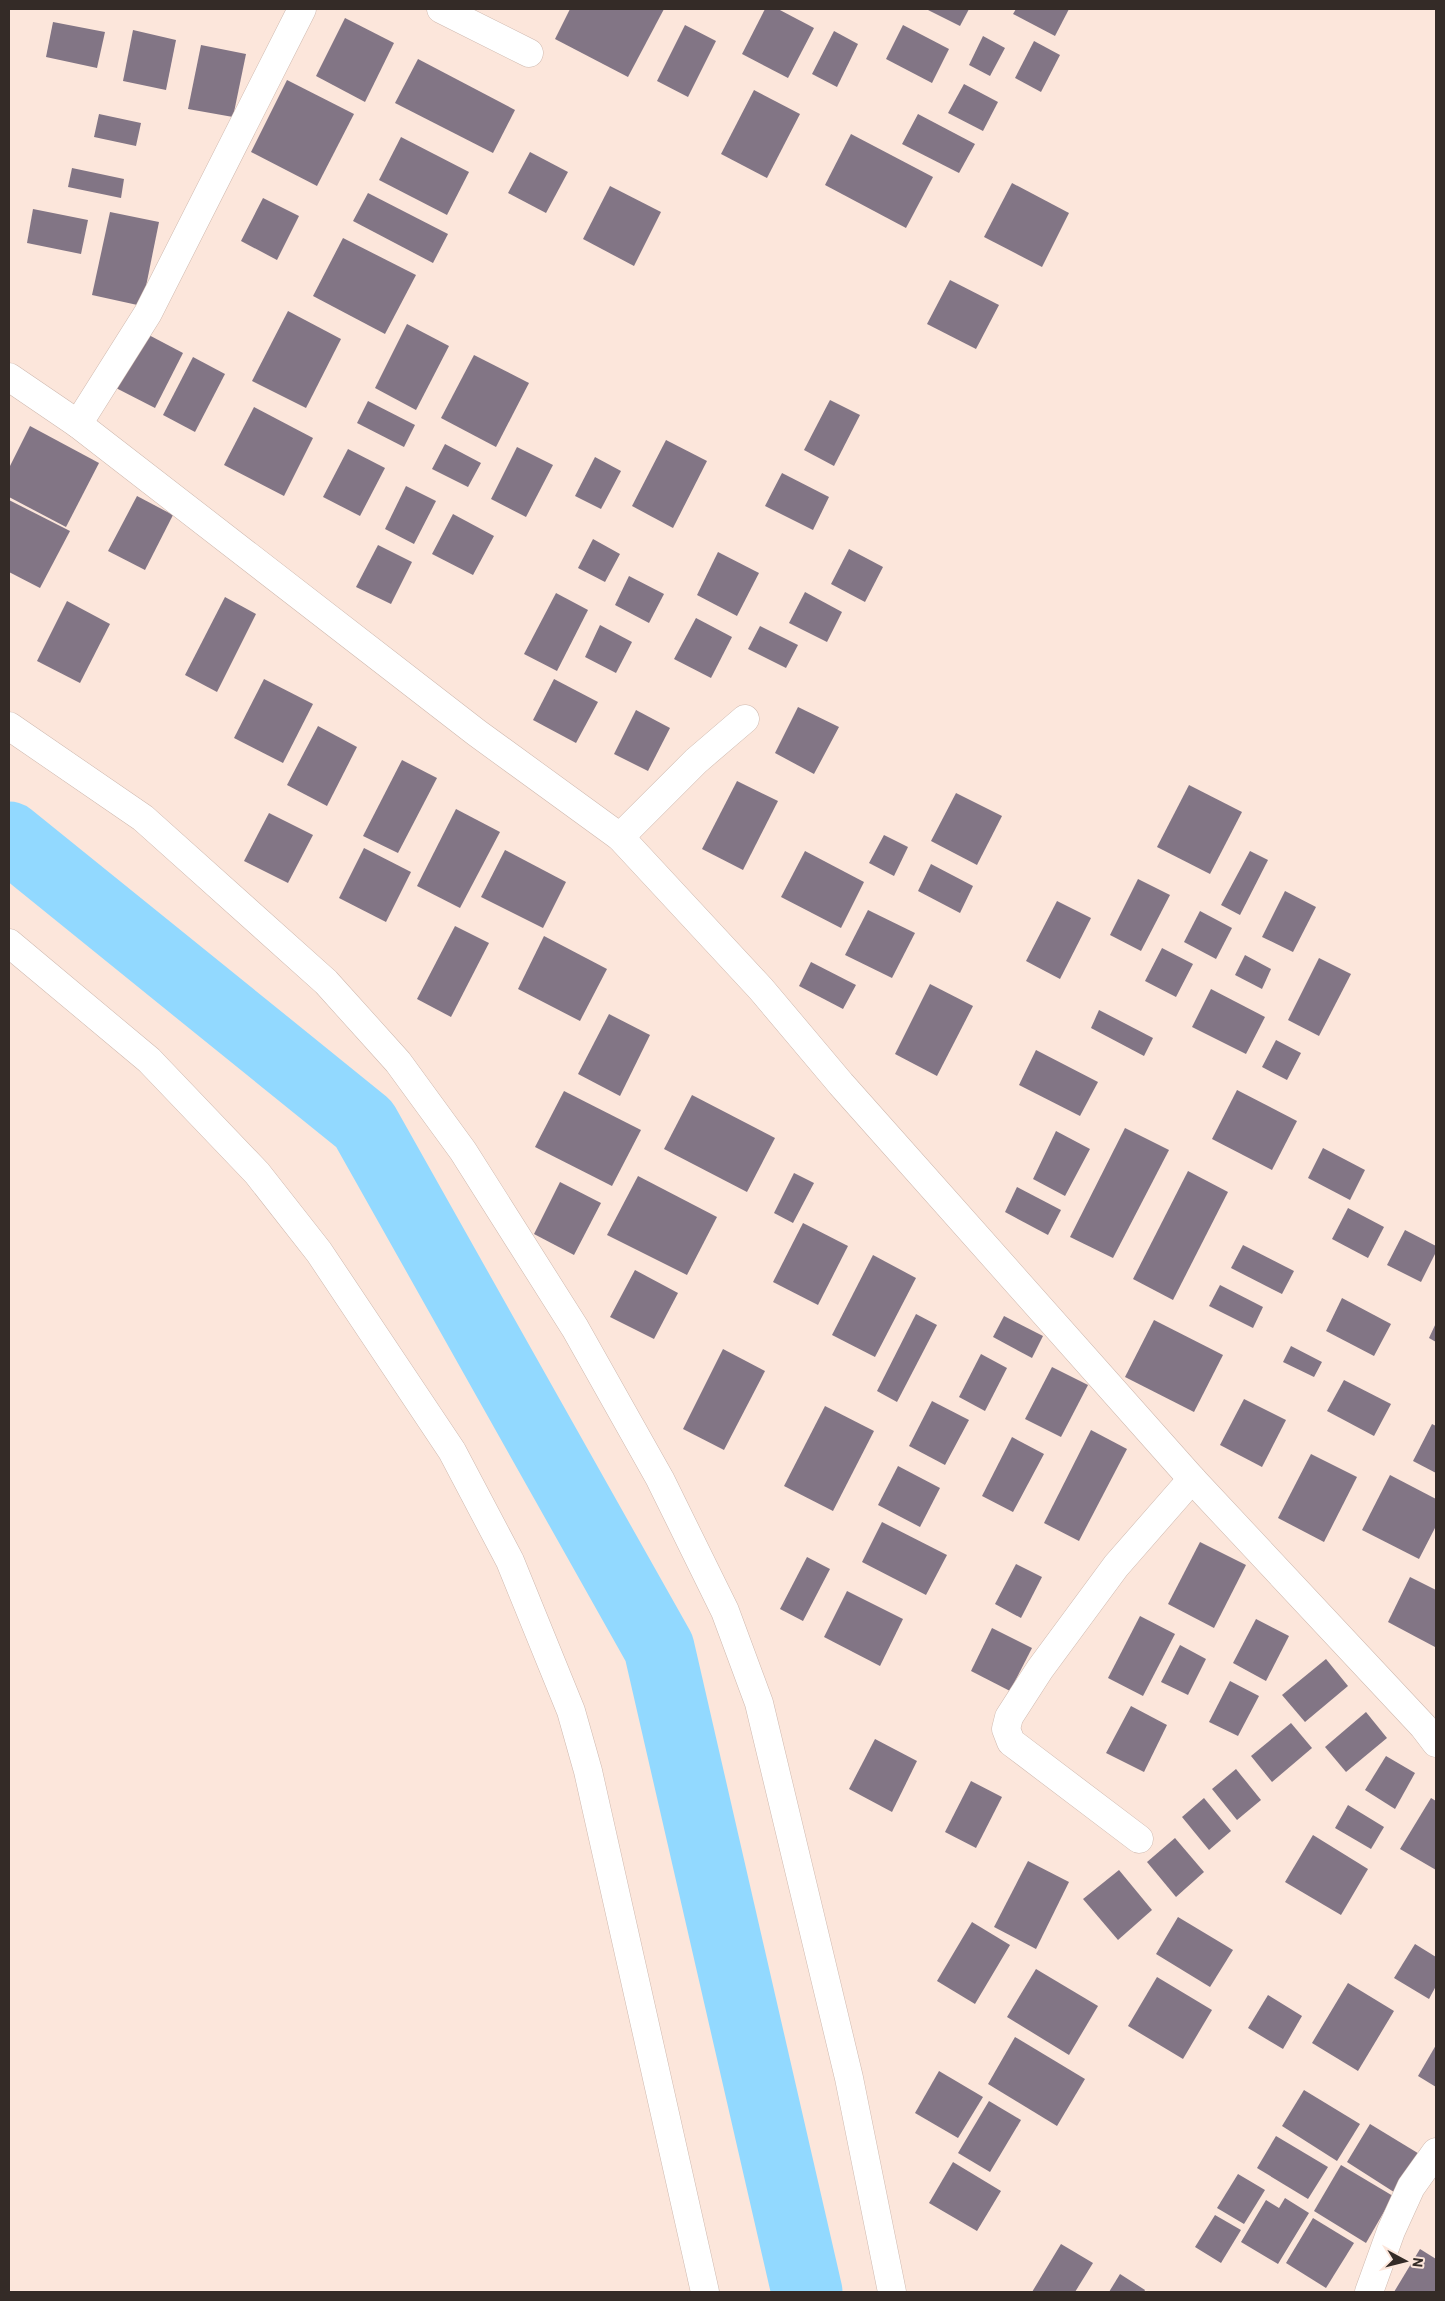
<svg xmlns="http://www.w3.org/2000/svg" width="1445" height="2301" font-family="Barlow,sans-serif">
<rect width="100%" height="100%" fill="#fce6db"/>
<g fill="none" stroke-linecap="round" stroke-linejoin="round">
<path stroke="#92d9ff" stroke-width="71" d="M 9,837 L 364,1124 L 659,1648 L 807,2292"/>
</g>
<g fill="#827585">
<path d="M 570,9 L 664,9 L 628,77 L 555,39 Z"/>
<path d="M 765,9 L 778,9 L 814,28 L 788,78 L 742,54 Z"/>
<path d="M 926,9 L 969,9 L 960,26 Z"/>
<path d="M 1016,9 L 1069,9 L 1055,36 L 1013,14 Z"/>
<path d="M 345,18 L 394,43 L 365,102 L 316,76 Z"/>
<path d="M 53,22 L 105,32 L 97,68 L 46,57 Z"/>
<path d="M 685,25 L 716,41 L 688,97 L 657,81 Z"/>
<path d="M 903,25 L 949,49 L 932,83 L 886,59 Z"/>
<path d="M 133,30 L 176,40 L 166,90 L 123,81 Z"/>
<path d="M 834,31 L 858,44 L 837,87 L 812,74 Z"/>
<path d="M 983,36 L 1005,48 L 990,76 L 969,65 Z"/>
<path d="M 1034,41 L 1060,55 L 1041,92 L 1015,78 Z"/>
<path d="M 201,45 L 246,54 L 233,117 L 188,109 Z"/>
<path d="M 418,59 L 515,110 L 493,153 L 395,103 Z"/>
<path d="M 287,80 L 354,114 L 317,186 L 251,152 Z"/>
<path d="M 964,84 L 998,102 L 983,131 L 948,113 Z"/>
<path d="M 754,90 L 800,114 L 767,178 L 721,154 Z"/>
<path d="M 99,114 L 141,123 L 136,146 L 94,137 Z"/>
<path d="M 918,114 L 975,144 L 959,173 L 902,144 Z"/>
<path d="M 851,134 L 933,177 L 906,228 L 825,185 Z"/>
<path d="M 401,137 L 469,172 L 447,215 L 379,180 Z"/>
<path d="M 530,152 L 568,172 L 546,213 L 508,193 Z"/>
<path d="M 72,168 L 124,179 L 121,198 L 68,187 Z"/>
<path d="M 1012,183 L 1069,213 L 1042,267 L 984,237 Z"/>
<path d="M 610,186 L 661,212 L 634,266 L 583,239 Z"/>
<path d="M 368,193 L 448,234 L 433,263 L 353,221 Z"/>
<path d="M 263,198 L 299,216 L 277,260 L 241,241 Z"/>
<path d="M 33,209 L 88,220 L 81,254 L 27,243 Z"/>
<path d="M 110,212 L 159,222 L 142,306 L 92,295 Z"/>
<path d="M 343,238 L 416,275 L 385,334 L 313,296 Z"/>
<path d="M 950,280 L 999,305 L 976,349 L 927,324 Z"/>
<path d="M 288,311 L 341,339 L 306,408 L 252,381 Z"/>
<path d="M 407,324 L 449,346 L 416,410 L 375,388 Z"/>
<path d="M 145,333 L 183,353 L 155,408 L 116,388 Z"/>
<path d="M 474,355 L 529,383 L 496,447 L 441,418 Z"/>
<path d="M 193,357 L 225,374 L 195,432 L 163,415 Z"/>
<path d="M 830,400 L 860,415 L 834,466 L 804,450 Z"/>
<path d="M 368,401 L 415,425 L 404,447 L 357,423 Z"/>
<path d="M 254,407 L 313,438 L 284,496 L 224,465 Z"/>
<path d="M 30,426 L 99,463 L 66,527 L 9,497 L 9,468 Z"/>
<path d="M 666,440 L 707,461 L 673,528 L 632,506 Z"/>
<path d="M 445,444 L 481,463 L 468,487 L 432,469 Z"/>
<path d="M 517,447 L 553,465 L 526,517 L 491,499 Z"/>
<path d="M 348,449 L 385,468 L 360,516 L 323,497 Z"/>
<path d="M 595,457 L 621,471 L 601,509 L 575,496 Z"/>
<path d="M 782,473 L 829,497 L 813,530 L 765,506 Z"/>
<path d="M 406,486 L 436,501 L 414,544 L 385,529 Z"/>
<path d="M 137,496 L 173,515 L 145,570 L 108,551 Z"/>
<path d="M 9,500 L 70,531 L 40,588 L 9,572 Z"/>
<path d="M 453,514 L 494,536 L 473,575 L 432,554 Z"/>
<path d="M 593,539 L 620,554 L 605,582 L 578,568 Z"/>
<path d="M 378,545 L 412,562 L 391,604 L 356,587 Z"/>
<path d="M 849,549 L 883,567 L 865,602 L 831,584 Z"/>
<path d="M 718,552 L 759,573 L 737,616 L 697,595 Z"/>
<path d="M 629,576 L 664,594 L 649,623 L 615,605 Z"/>
<path d="M 805,592 L 842,612 L 827,642 L 789,623 Z"/>
<path d="M 556,593 L 588,610 L 557,671 L 524,654 Z"/>
<path d="M 225,597 L 256,614 L 217,692 L 185,675 Z"/>
<path d="M 67,601 L 110,624 L 80,683 L 37,661 Z"/>
<path d="M 696,618 L 732,637 L 711,678 L 674,659 Z"/>
<path d="M 600,625 L 632,642 L 616,673 L 585,657 Z"/>
<path d="M 760,626 L 798,645 L 786,668 L 748,649 Z"/>
<path d="M 264,679 L 313,704 L 283,763 L 234,738 Z"/>
<path d="M 554,679 L 598,702 L 576,743 L 533,720 Z"/>
<path d="M 798,707 L 839,727 L 814,774 L 775,753 Z"/>
<path d="M 636,710 L 670,728 L 648,771 L 614,754 Z"/>
<path d="M 318,726 L 357,747 L 327,806 L 287,785 Z"/>
<path d="M 402,760 L 437,778 L 398,853 L 363,836 Z"/>
<path d="M 737,781 L 778,801 L 743,870 L 702,849 Z"/>
<path d="M 1189,785 L 1242,812 L 1210,874 L 1157,847 Z"/>
<path d="M 956,793 L 1002,816 L 977,865 L 931,841 Z"/>
<path d="M 456,809 L 500,832 L 460,908 L 417,886 Z"/>
<path d="M 269,813 L 313,835 L 288,883 L 244,861 Z"/>
<path d="M 884,835 L 908,847 L 894,876 L 869,863 Z"/>
<path d="M 364,848 L 411,872 L 386,922 L 339,898 Z"/>
<path d="M 505,850 L 566,882 L 543,928 L 481,897 Z"/>
<path d="M 805,851 L 864,882 L 841,928 L 781,897 Z"/>
<path d="M 1250,851 L 1268,860 L 1240,915 L 1221,905 Z"/>
<path d="M 931,864 L 973,886 L 960,913 L 918,891 Z"/>
<path d="M 1138,879 L 1170,895 L 1141,951 L 1110,935 Z"/>
<path d="M 1285,891 L 1316,907 L 1293,952 L 1262,937 Z"/>
<path d="M 1057,901 L 1091,918 L 1060,979 L 1026,961 Z"/>
<path d="M 868,910 L 915,933 L 892,978 L 845,955 Z"/>
<path d="M 1200,911 L 1232,928 L 1216,959 L 1184,942 Z"/>
<path d="M 455,926 L 489,943 L 451,1017 L 417,999 Z"/>
<path d="M 544,936 L 607,969 L 580,1021 L 518,989 Z"/>
<path d="M 1162,948 L 1193,964 L 1176,997 L 1145,981 Z"/>
<path d="M 1245,955 L 1271,969 L 1262,989 L 1235,975 Z"/>
<path d="M 1319,958 L 1351,974 L 1319,1036 L 1288,1020 Z"/>
<path d="M 811,962 L 856,985 L 843,1009 L 799,986 Z"/>
<path d="M 930,984 L 973,1006 L 937,1076 L 895,1054 Z"/>
<path d="M 1211,989 L 1265,1017 L 1246,1054 L 1192,1027 Z"/>
<path d="M 1099,1010 L 1153,1038 L 1144,1056 L 1091,1028 Z"/>
<path d="M 609,1014 L 650,1035 L 620,1096 L 578,1074 Z"/>
<path d="M 1276,1040 L 1301,1053 L 1287,1080 L 1262,1067 Z"/>
<path d="M 1036,1050 L 1098,1082 L 1080,1116 L 1019,1085 Z"/>
<path d="M 1237,1090 L 1297,1121 L 1272,1170 L 1212,1139 Z"/>
<path d="M 564,1091 L 641,1130 L 612,1186 L 535,1147 Z"/>
<path d="M 692,1095 L 775,1138 L 747,1192 L 664,1149 Z"/>
<path d="M 1125,1128 L 1169,1150 L 1113,1258 L 1070,1237 Z"/>
<path d="M 1056,1131 L 1090,1149 L 1065,1196 L 1033,1179 Z"/>
<path d="M 1323,1148 L 1365,1170 L 1350,1200 L 1308,1178 Z"/>
<path d="M 1188,1171 L 1228,1192 L 1173,1300 L 1133,1279 Z"/>
<path d="M 794,1173 L 814,1183 L 793,1223 L 774,1213 Z"/>
<path d="M 638,1176 L 717,1217 L 687,1275 L 607,1235 Z"/>
<path d="M 560,1182 L 601,1203 L 574,1255 L 534,1234 Z"/>
<path d="M 1017,1187 L 1061,1210 L 1048,1235 L 1005,1212 Z"/>
<path d="M 1348,1208 L 1384,1227 L 1368,1258 L 1332,1239 Z"/>
<path d="M 803,1223 L 848,1246 L 818,1305 L 773,1282 Z"/>
<path d="M 1405,1230 L 1436,1246 L 1436,1252 L 1421,1282 L 1387,1265 Z"/>
<path d="M 1243,1245 L 1294,1271 L 1282,1294 L 1231,1268 Z"/>
<path d="M 873,1255 L 916,1278 L 875,1357 L 832,1335 Z"/>
<path d="M 635,1270 L 678,1293 L 654,1339 L 610,1317 Z"/>
<path d="M 1220,1285 L 1263,1307 L 1253,1328 L 1209,1306 Z"/>
<path d="M 1342,1298 L 1391,1324 L 1374,1356 L 1326,1331 Z"/>
<path d="M 916,1314 L 937,1325 L 897,1402 L 877,1391 Z"/>
<path d="M 1004,1316 L 1043,1336 L 1032,1358 L 993,1337 Z"/>
<path d="M 1154,1320 L 1223,1355 L 1194,1412 L 1125,1377 Z"/>
<path d="M 1436,1323 L 1436,1342 L 1429,1338 Z"/>
<path d="M 1291,1346 L 1322,1362 L 1314,1377 L 1283,1362 Z"/>
<path d="M 723,1349 L 765,1371 L 724,1450 L 683,1429 Z"/>
<path d="M 981,1354 L 1007,1368 L 985,1411 L 959,1397 Z"/>
<path d="M 1052,1367 L 1088,1385 L 1061,1437 L 1025,1419 Z"/>
<path d="M 1344,1380 L 1391,1404 L 1374,1436 L 1327,1411 Z"/>
<path d="M 1244,1399 L 1286,1420 L 1262,1467 L 1220,1445 Z"/>
<path d="M 932,1401 L 969,1420 L 945,1465 L 909,1446 Z"/>
<path d="M 825,1406 L 874,1431 L 833,1511 L 784,1486 Z"/>
<path d="M 1432,1424 L 1436,1426 L 1436,1473 L 1413,1461 Z"/>
<path d="M 1091,1430 L 1127,1449 L 1079,1541 L 1044,1523 Z"/>
<path d="M 1012,1437 L 1044,1454 L 1013,1512 L 982,1496 Z"/>
<path d="M 1311,1454 L 1357,1477 L 1324,1542 L 1278,1518 Z"/>
<path d="M 898,1466 L 940,1488 L 920,1527 L 878,1505 Z"/>
<path d="M 1390,1475 L 1436,1499 L 1436,1526 L 1419,1559 L 1362,1530 Z"/>
<path d="M 882,1522 L 947,1555 L 926,1595 L 862,1562 Z"/>
<path d="M 1200,1542 L 1246,1565 L 1214,1628 L 1168,1604 Z"/>
<path d="M 807,1557 L 830,1569 L 803,1621 L 780,1609 Z"/>
<path d="M 1016,1564 L 1042,1577 L 1021,1618 L 995,1604 Z"/>
<path d="M 1410,1577 L 1436,1590 L 1435,1647 L 1388,1622 Z"/>
<path d="M 847,1591 L 903,1619 L 880,1666 L 824,1637 Z"/>
<path d="M 1140,1616 L 1175,1634 L 1143,1696 L 1108,1678 Z"/>
<path d="M 1256,1619 L 1289,1636 L 1266,1681 L 1233,1663 Z"/>
<path d="M 992,1628 L 1032,1648 L 1010,1691 L 971,1671 Z"/>
<path d="M 1180,1645 L 1206,1659 L 1188,1695 L 1161,1682 Z"/>
<path d="M 1326,1659 L 1348,1686 L 1305,1722 L 1282,1695 Z"/>
<path d="M 1230,1681 L 1259,1696 L 1238,1736 L 1209,1722 Z"/>
<path d="M 1131,1706 L 1167,1725 L 1144,1772 L 1106,1753 Z"/>
<path d="M 1366,1712 L 1387,1738 L 1346,1772 L 1325,1747 Z"/>
<path d="M 1291,1723 L 1312,1748 L 1272,1782 L 1251,1756 Z"/>
<path d="M 875,1739 L 917,1761 L 892,1812 L 849,1789 Z"/>
<path d="M 1386,1756 L 1415,1773 L 1395,1809 L 1365,1790 Z"/>
<path d="M 1236,1769 L 1261,1800 L 1237,1820 L 1212,1789 Z"/>
<path d="M 971,1781 L 1002,1797 L 976,1848 L 945,1832 Z"/>
<path d="M 1204,1798 L 1231,1831 L 1209,1850 L 1182,1817 Z"/>
<path d="M 1431,1798 L 1436,1801 L 1436,1870 L 1400,1849 Z"/>
<path d="M 1348,1805 L 1384,1827 L 1371,1849 L 1335,1828 Z"/>
<path d="M 1313,1835 L 1368,1869 L 1341,1915 L 1285,1882 Z"/>
<path d="M 1175,1838 L 1204,1872 L 1176,1897 L 1147,1862 Z"/>
<path d="M 1028,1861 L 1069,1882 L 1036,1949 L 994,1927 Z"/>
<path d="M 1119,1870 L 1152,1910 L 1118,1940 L 1083,1899 Z"/>
<path d="M 1178,1917 L 1233,1950 L 1210,1987 L 1156,1954 Z"/>
<path d="M 972,1922 L 1010,1945 L 975,2004 L 937,1981 Z"/>
<path d="M 1415,1944 L 1436,1957 L 1436,1986 L 1429,1999 L 1394,1978 Z"/>
<path d="M 1036,1969 L 1098,2006 L 1069,2055 L 1007,2017 Z"/>
<path d="M 1157,1977 L 1212,2010 L 1183,2059 L 1128,2026 Z"/>
<path d="M 1348,1983 L 1394,2011 L 1358,2071 L 1312,2043 Z"/>
<path d="M 1268,1995 L 1302,2016 L 1283,2049 L 1248,2028 Z"/>
<path d="M 1015,2037 L 1085,2079 L 1057,2126 L 988,2084 Z"/>
<path d="M 1436,2045 L 1436,2087 L 1418,2076 Z"/>
<path d="M 939,2071 L 983,2097 L 958,2138 L 915,2113 Z"/>
<path d="M 1304,2090 L 1360,2124 L 1337,2161 L 1282,2126 Z"/>
<path d="M 989,2101 L 1021,2120 L 990,2172 L 958,2153 Z"/>
<path d="M 1370,2124 L 1421,2155 L 1397,2194 L 1347,2162 Z"/>
<path d="M 1276,2136 L 1328,2167 L 1308,2199 L 1257,2168 Z"/>
<path d="M 953,2162 L 1001,2191 L 977,2231 L 929,2203 Z"/>
<path d="M 1341,2165 L 1393,2196 L 1366,2243 L 1314,2211 Z"/>
<path d="M 1238,2174 L 1265,2190 L 1244,2224 L 1217,2208 Z"/>
<path d="M 1285,2198 L 1309,2213 L 1278,2264 L 1241,2242 L 1266,2200 L 1279,2208 Z"/>
<path d="M 1215,2215 L 1241,2230 L 1221,2263 L 1195,2247 Z"/>
<path d="M 1313,2218 L 1354,2243 L 1326,2288 L 1286,2263 Z"/>
<path d="M 1061,2244 L 1093,2263 L 1075,2292 L 1032,2292 Z"/>
<path d="M 1420,2249 L 1436,2259 L 1436,2292 L 1394,2292 Z"/>
<path d="M 1120,2274 L 1145,2290 L 1144,2292 L 1109,2292 Z"/>
</g>
<g fill="none" stroke-linecap="round" stroke-linejoin="round">
<defs>
<g id="minor">
<path d="M 441,9 L 529,53"/>
<path d="M 9,377 L 78,424 L 477,733 L 620,837 L 761,989 L 841,1084 L 1192,1479 L 1423,1726 L 1436,1743"/>
<path d="M 78,424 L 148,313 L 302,9"/>
<path d="M 9,726 L 143,818 L 326,982 L 398,1062 L 463,1151 L 575,1328 L 660,1479 L 725,1611 L 759,1703 L 849,2078 L 892,2292"/>
<path d="M 620,837 L 696,761 L 745,719"/>
<path d="M 9,943 L 149,1060 L 257,1173 L 319,1252 L 452,1451 L 510,1561 L 571,1711 L 588,1771 L 705,2292"/>
<path d="M 1139,1839 L 1011,1742 L 1006,1729 L 1009,1717 L 1040,1669 L 1116,1566 L 1192,1479"/>
<path d="M 1369,2292 L 1391,2231 L 1411,2187 L 1436,2152"/>
</g>
</defs>
<use href="#minor" stroke="#cfb9af" stroke-width="29"/>
<use href="#minor" stroke="#fff" stroke-width="28"/>
</g>
<rect width="1445" height="2301" fill="none" stroke="#342b27" stroke-width="20"/>
<g transform="translate(1405 2261) rotate(97)" stroke="#fce6db" stroke-width="4" paint-order="stroke">
<path d="M0-4L9 19L0 12L-9 19Z" fill="#342b27"/>
<text y="-8" font-size="14" font-weight="bold" text-anchor="middle" fill="#342b27">N</text>
</g>
</svg>
